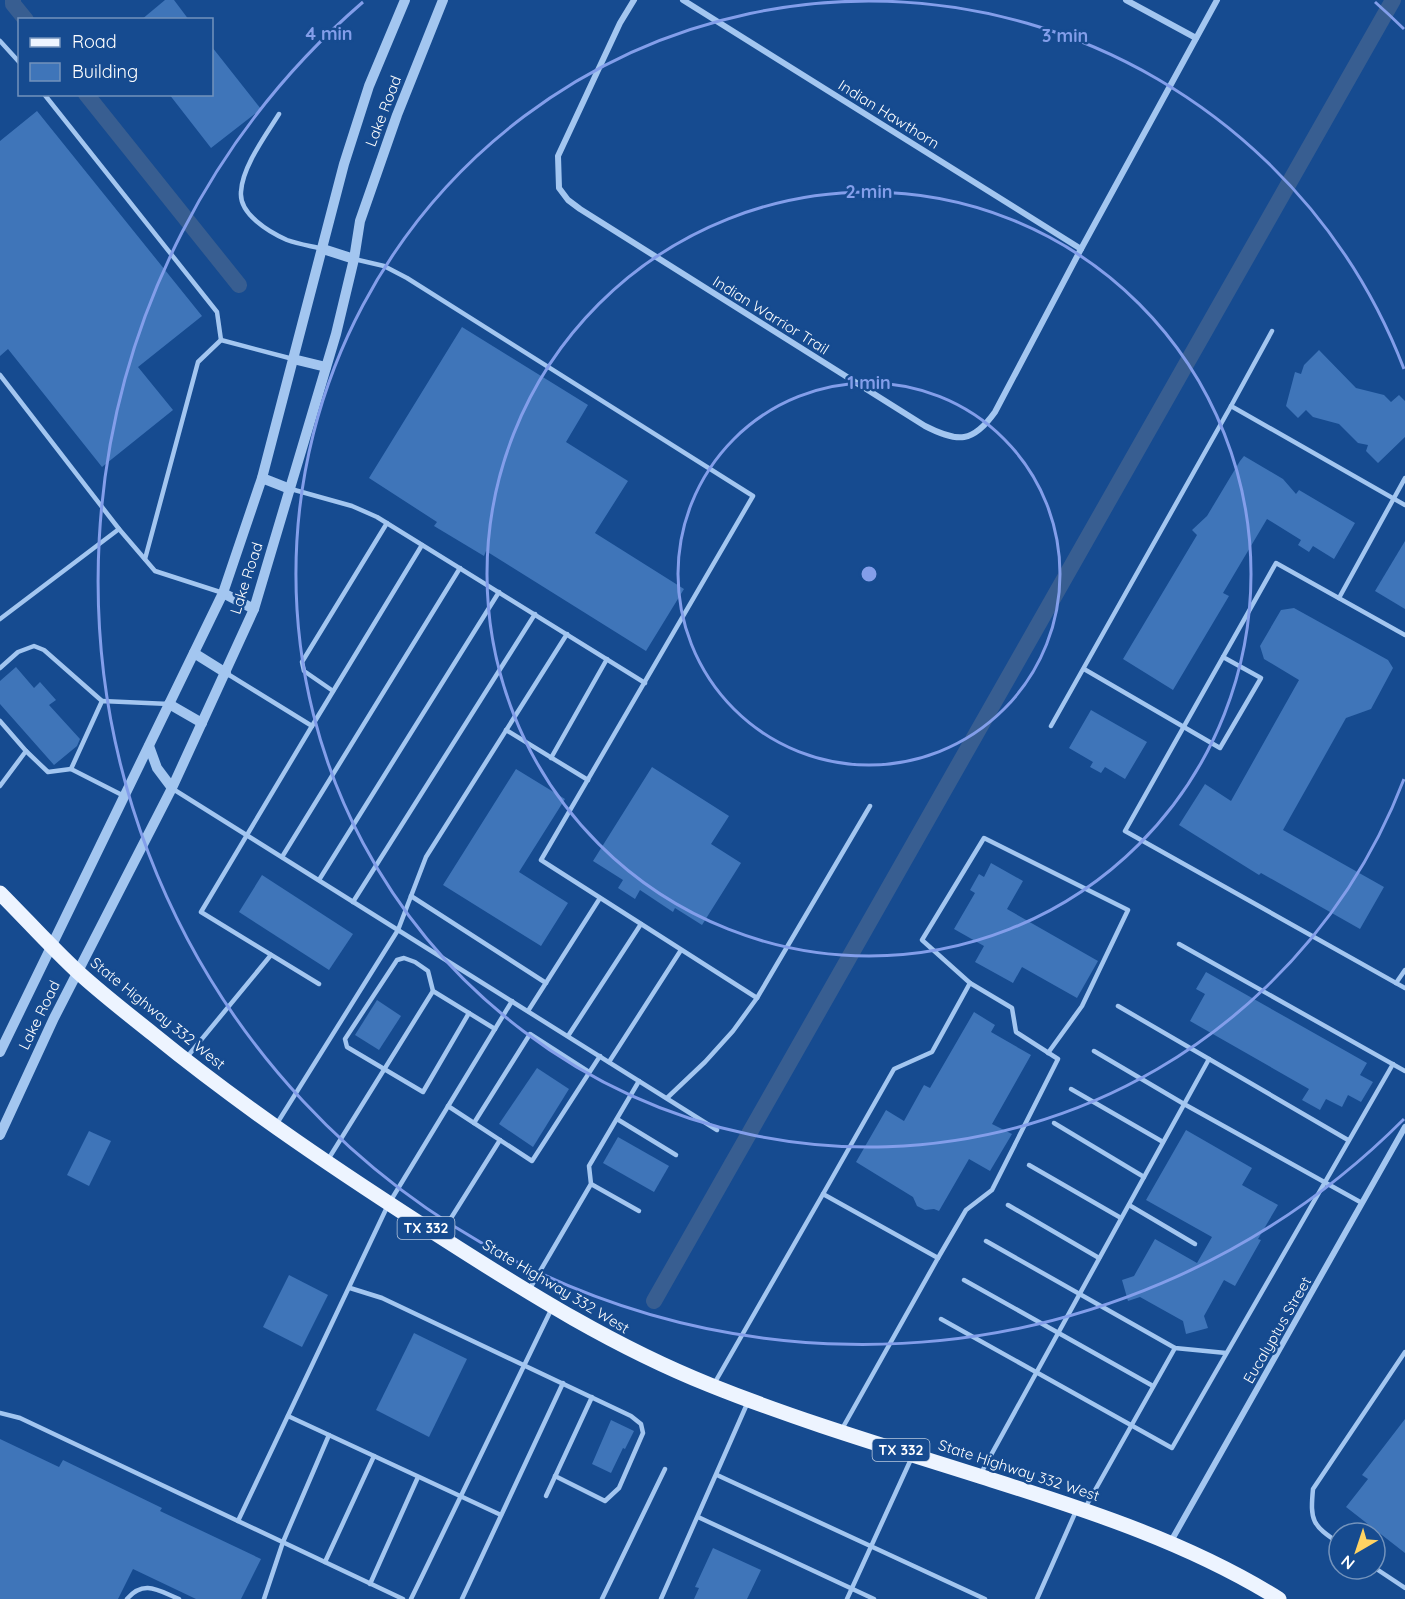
<svg xmlns="http://www.w3.org/2000/svg" width="1405" height="1599" font-family="Quicksand,sans-serif">
<rect width="100%" height="100%" fill="#164b90"/>
<g fill="none" stroke-linecap="round" stroke-linejoin="round">
<g stroke="#385e91" stroke-width="16">
<path d="M 13,0 L 13,4 L 26,20"/>
<path d="M 86,94 L 239,285"/>
<path d="M 654,1301 L 1393,0"/>
</g>
</g>
<g fill="#3f75b9">
<path d="M 165,0 L 174,0 L 189,20 L 141,20 Z"/>
<path d="M 212,47 L 261,109 L 211,148 L 169,94 L 212,94 Z"/>
<path d="M 37,111 L 202,316 L 138,367 L 173,410 L 102,467 L 8,349 L 0,356 L 0,141 Z"/>
<path d="M 462,327 L 588,405 L 566,442 L 628,481 L 595,533 L 684,589 L 646,651 L 486,551 L 484,556 L 434,526 L 437,522 L 369,478 Z"/>
<path d="M 1319,350 L 1356,388 L 1384,395 L 1391,402 L 1399,395 L 1405,401 L 1405,437 L 1378,463 L 1366,451 L 1368,445 L 1358,443 L 1339,424 L 1313,417 L 1306,410 L 1298,418 L 1286,406 L 1295,372 L 1301,374 L 1304,365 Z"/>
<path d="M 1244,456 L 1283,479 L 1296,494 L 1299,490 L 1355,523 L 1334,559 L 1313,546 L 1309,552 L 1298,545 L 1301,540 L 1267,519 L 1223,593 L 1229,596 L 1173,690 L 1123,659 L 1197,535 L 1192,530 L 1207,516 L 1240,461 Z"/>
<path d="M 1405,541 L 1405,609 L 1375,591 Z"/>
<path d="M 1294,608 L 1388,660 L 1393,668 L 1371,709 L 1346,718 L 1283,830 L 1384,887 L 1360,929 L 1261,873 L 1259,875 L 1179,825 L 1205,784 L 1231,801 L 1299,680 L 1264,659 L 1260,646 L 1281,610 Z"/>
<path d="M 16,667 L 34,688 L 40,682 L 56,700 L 49,705 L 80,739 L 77,746 L 54,765 L 0,704 L 0,681 Z"/>
<path d="M 1091,710 L 1147,742 L 1125,779 L 1105,767 L 1101,773 L 1090,767 L 1093,762 L 1069,748 Z"/>
<path d="M 652,767 L 729,816 L 711,844 L 741,863 L 702,925 L 675,908 L 673,912 L 640,890 L 635,899 L 618,888 L 623,880 L 593,861 Z"/>
<path d="M 516,769 L 565,799 L 519,872 L 568,903 L 541,946 L 443,885 Z"/>
<path d="M 991,863 L 1023,881 L 1007,909 L 1098,961 L 1077,998 L 1022,967 L 1013,983 L 975,962 L 984,946 L 954,929 L 975,893 L 970,890 L 979,874 L 984,877 Z"/>
<path d="M 262,875 L 353,934 L 329,970 L 239,912 Z"/>
<path d="M 1206,972 L 1367,1063 L 1360,1075 L 1373,1082 L 1361,1102 L 1348,1095 L 1342,1107 L 1326,1099 L 1320,1110 L 1302,1100 L 1309,1089 L 1190,1021 L 1205,994 L 1196,989 Z"/>
<path d="M 377,1000 L 401,1016 L 379,1050 L 355,1035 Z"/>
<path d="M 974,1012 L 995,1025 L 991,1032 L 1031,1055 L 992,1124 L 1012,1134 L 990,1171 L 969,1159 L 939,1211 L 934,1209 L 925,1210 L 917,1206 L 913,1197 L 856,1162 L 886,1110 L 904,1121 L 924,1085 L 930,1088 Z"/>
<path d="M 537,1068 L 569,1089 L 533,1147 L 499,1124 Z"/>
<path d="M 1186,1130 L 1252,1168 L 1242,1185 L 1278,1205 L 1258,1239 L 1261,1240 L 1235,1286 L 1224,1280 L 1204,1316 L 1208,1328 L 1186,1334 L 1183,1321 L 1140,1297 L 1128,1301 L 1122,1280 L 1134,1276 L 1155,1239 L 1197,1263 L 1212,1237 L 1146,1200 Z"/>
<path d="M 89,1131 L 111,1141 L 89,1186 L 67,1175 Z"/>
<path d="M 618,1137 L 669,1166 L 654,1192 L 603,1163 Z"/>
<path d="M 289,1275 L 328,1295 L 302,1347 L 263,1327 Z"/>
<path d="M 414,1333 L 467,1359 L 429,1437 L 376,1410 Z"/>
<path d="M 1405,1419 L 1405,1553 L 1346,1507 L 1368,1479 L 1362,1475 Z"/>
<path d="M 611,1420 L 634,1431 L 625,1449 L 623,1448 L 611,1473 L 592,1464 Z"/>
<path d="M 0,1439 L 59,1467 L 63,1460 L 162,1508 L 160,1511 L 261,1559 L 241,1599 L 196,1599 L 133,1569 L 118,1599 L 0,1599 Z"/>
<path d="M 713,1548 L 761,1570 L 747,1599 L 694,1599 L 699,1588 L 695,1587 Z"/>
</g>
<g fill="none" stroke-linecap="round" stroke-linejoin="round">
<g stroke="#a3c6f0" stroke-width="4.5">
<path d="M 0,41 L 20,63"/>
<path d="M 44,94 L 217,312 L 221,340"/>
<path d="M 279,114 C 266,135 242,167 241,192 C 239,214 269,232 287,240 C 298,244 311,246 323,249"/>
<path d="M 354,259 L 384,266 L 407,278 L 753,496 L 541,860 L 757,998"/>
<path d="M 1272,331 L 1231,406 L 1405,505"/>
<path d="M 0,375 L 119,529 L 155,571 L 223,593"/>
<path d="M 291,489 L 352,506 L 377,517 L 645,683"/>
<path d="M 145,559 L 198,362 L 221,340 L 293,359"/>
<path d="M 1339,598 L 1405,478"/>
<path d="M 0,619 L 119,529"/>
<path d="M 1405,635 L 1276,563 L 1125,831 L 1405,988"/>
<path d="M 0,668 L 18,652 L 34,646 L 44,650 L 102,701"/>
<path d="M 1084,669 L 1220,748 L 1261,678 L 1223,657"/>
<path d="M 226,673 L 312,726 L 201,912 L 319,984"/>
<path d="M 333,691 L 304,671 L 302,662 L 387,523"/>
<path d="M 0,721 L 26,751 L 48,772 L 71,769"/>
<path d="M 312,726 L 422,545"/>
<path d="M 1051,726 L 1231,406"/>
<path d="M 506,730 L 588,780"/>
<path d="M 551,758 L 607,659"/>
<path d="M 0,786 L 26,751"/>
<path d="M 173,789 L 717,1130"/>
<path d="M 124,796 L 71,769 L 102,701 L 169,704"/>
<path d="M 282,857 L 460,568"/>
<path d="M 319,880 L 499,592"/>
<path d="M 411,896 L 546,983"/>
<path d="M 353,902 L 535,614"/>
<path d="M 1179,944 L 1405,1071"/>
<path d="M 970,983 L 922,940 L 984,838 L 1128,910 L 1082,1006 L 1048,1053"/>
<path d="M 1396,983 L 1405,970"/>
<path d="M 433,991 L 428,971 L 415,962 L 404,958 L 397,960 L 345,1039 L 347,1047 L 423,1092 L 469,1013"/>
<path d="M 1118,1006 L 1348,1140"/>
<path d="M 528,1011 L 600,898"/>
<path d="M 568,1036 L 641,924"/>
<path d="M 1094,1051 L 1184,1104 L 1362,1203"/>
<path d="M 187,1057 L 271,955"/>
<path d="M 609,1062 L 681,950"/>
<path d="M 1071,1089 L 1163,1142"/>
<path d="M 667,1098 L 705,1062 L 733,1031 L 757,998 L 870,806"/>
<path d="M 448,1106 L 532,1161 L 600,1056"/>
<path d="M 617,1119 L 676,1155"/>
<path d="M 474,1123 L 530,1034 L 589,1072"/>
<path d="M 1054,1123 L 1144,1177"/>
<path d="M 276,1125 L 398,930 L 426,857 L 567,634"/>
<path d="M 329,1158 L 433,991 L 495,1029"/>
<path d="M 1029,1165 L 1121,1218"/>
<path d="M 591,1184 L 639,1211"/>
<path d="M 823,1194 L 894,1069 L 932,1052 L 970,983 L 1012,1008 L 1016,1032 L 1058,1059 L 992,1190 L 966,1210 L 938,1258"/>
<path d="M 1008,1205 L 1099,1258"/>
<path d="M 1129,1205 L 1195,1244"/>
<path d="M 441,1234 L 500,1140"/>
<path d="M 986,1241 L 1175,1348 L 1226,1353"/>
<path d="M 964,1280 L 1153,1386"/>
<path d="M 350,1288 L 382,1298 L 631,1416 L 641,1424 L 643,1433 L 619,1488 L 605,1501 L 555,1476"/>
<path d="M 529,1290 L 591,1184 L 589,1166 L 639,1081"/>
<path d="M 941,1319 L 1172,1448 L 1393,1064"/>
<path d="M 714,1384 L 823,1194 L 938,1258 L 842,1429"/>
<path d="M 0,1413 L 20,1418 L 403,1599"/>
<path d="M 288,1416 L 501,1515"/>
<path d="M 717,1475 L 985,1599"/>
<path d="M 980,1475 L 1209,1059"/>
<path d="M 546,1496 L 592,1397"/>
<path d="M 1085,1508 L 1175,1348"/>
<path d="M 698,1517 L 874,1599"/>
<path d="M 238,1521 L 388,1205 L 512,1001"/>
<path d="M 1339,1543 C 1312,1525 1310,1521 1313,1489 L 1405,1352"/>
<path d="M 325,1562 L 374,1456"/>
<path d="M 1375,1568 L 1405,1588"/>
<path d="M 370,1584 L 418,1477"/>
<path d="M 127,1599 C 144,1579 159,1591 179,1599"/>
<path d="M 264,1599 L 283,1542 L 329,1435"/>
<path d="M 411,1599 L 551,1310"/>
<path d="M 462,1599 L 563,1383"/>
<path d="M 602,1599 L 665,1469"/>
<path d="M 661,1599 L 747,1404"/>
<path d="M 847,1599 L 912,1457"/>
<path d="M 1037,1599 L 1076,1511"/>
</g>
<g stroke="#a3c6f0" stroke-width="6">
<path d="M 634,0 L 620,23 L 558,156 L 559,188 L 568,200 L 580,209 L 925,426 C 958,443 973,443 995,412 L 1081,249 L 1217,0"/>
<path d="M 683,0 L 1081,249"/>
<path d="M 1126,0 L 1196,38"/>
<path d="M 1170,1543 L 1405,1127"/>
</g>
<g stroke="#a3c6f0" stroke-width="10">
<path d="M 323,249 L 354,259"/>
<path d="M 293,359 L 326,367"/>
<path d="M 262,478 L 290,489"/>
<path d="M 223,593 L 254,609"/>
<path d="M 194,653 L 226,673"/>
<path d="M 169,704 L 202,723"/>
<path d="M 149,746 L 157,768 L 172,788"/>
<path d="M 0,1052 L 223,593 L 262,478 L 344,164 L 369,86 L 405,0"/>
<path d="M 0,1135 L 54,1018 L 172,788 L 254,609 L 336,334 L 354,259 L 360,221 L 397,115 L 443,0"/>
</g>
<path stroke="#edf4ff" stroke-width="15" d="M 0,893 C 26,919 51,947 78,972 C 102,994 128,1014 153,1034 C 245,1109 344,1175 444,1239 C 530,1294 615,1347 710,1385 C 802,1422 898,1450 992,1480 C 1090,1511 1191,1544 1279,1599"/>
</g>
<g fill="none" stroke="#839eea" stroke-width="3">
<circle cx="869" cy="574" r="191"/>
<circle cx="869" cy="574" r="382"/>
<path d="M1404 779A573 573 0 1 1 1404 369"/>
<path d="M1404 1119A764 764 0 1 1 363 2M1375 2A764 764 0 0 1 1404 29"/>
</g>
<g text-anchor="middle" dominant-baseline="central" stroke-width="5" stroke-linejoin="round" paint-order="stroke">
<g fill="#164b90" stroke="#b9c9de" stroke-width="1.5">
<rect x="397.5" y="1217" width="57" height="22" rx="4.5"/>
<rect x="872.5" y="1439" width="57" height="22" rx="4.5"/>
</g>
<g font-size="14" font-weight="bold" fill="#fff">
<text x="426" y="1228">TX 332</text>
<text x="901" y="1450">TX 332</text>
</g>
<g font-size="15" fill="#fff" stroke="#164b90">
<text transform="translate(383 111) rotate(-69)">Lake Road</text>
<text transform="translate(889 114) rotate(32)">Indian Hawthorn</text>
<text transform="translate(771 315) rotate(32)">Indian Warrior Trail</text>
<text transform="translate(246 578) rotate(-72)">Lake Road</text>
<text transform="translate(158 1013) rotate(39)">State Highway 332 West</text>
<text transform="translate(39 1015) rotate(-64)">Lake Road</text>
<text transform="translate(556 1286) rotate(31)">State Highway 332 West</text>
<text transform="translate(1277 1330) rotate(-60)">Eucalyptus Street</text>
<text transform="translate(1019 1470) rotate(18)">State Highway 332 West</text>
</g>
</g>
<circle cx="869" cy="574" r="9" fill="#839eea" stroke="#164b90" stroke-width="3"/>
<g font-size="18" text-anchor="middle" font-weight="bold" fill="#839eea" stroke="#164b90" stroke-width="5" stroke-linejoin="round" paint-order="stroke">
<text x="329" y="40">4 min</text>
<text x="1065" y="42">3 min</text>
<text x="869" y="198">2 min</text>
<text x="869" y="389">1 min</text>
</g>
<rect x="18" y="18" width="195" height="78" fill="#164b90" stroke="#7393bc" stroke-width="1.5"/>
<rect x="30" y="38" width="30" height="9" fill="#edf4ff" stroke="#7393bc" stroke-width="1.5"/>
<text x="72" y="48" font-size="18" fill="#ffffff">Road</text>
<rect x="30" y="63" width="30" height="18" fill="#3f75b9" stroke="#7393bc" stroke-width="1.5"/>
<text x="72" y="78" font-size="18" fill="#ffffff">Building</text>
<g transform="translate(1357 1551) rotate(219)"><circle r="28" fill="#164b90" stroke="#7393bc" stroke-width="1.5"/>
<path d="M0-4.5L10 22L0 15L-10 22Z" fill="#ffd363"/>
<text y="-9" font-size="16" font-weight="bold" text-anchor="middle" fill="#ffffff">N</text>
</g>
</svg>
